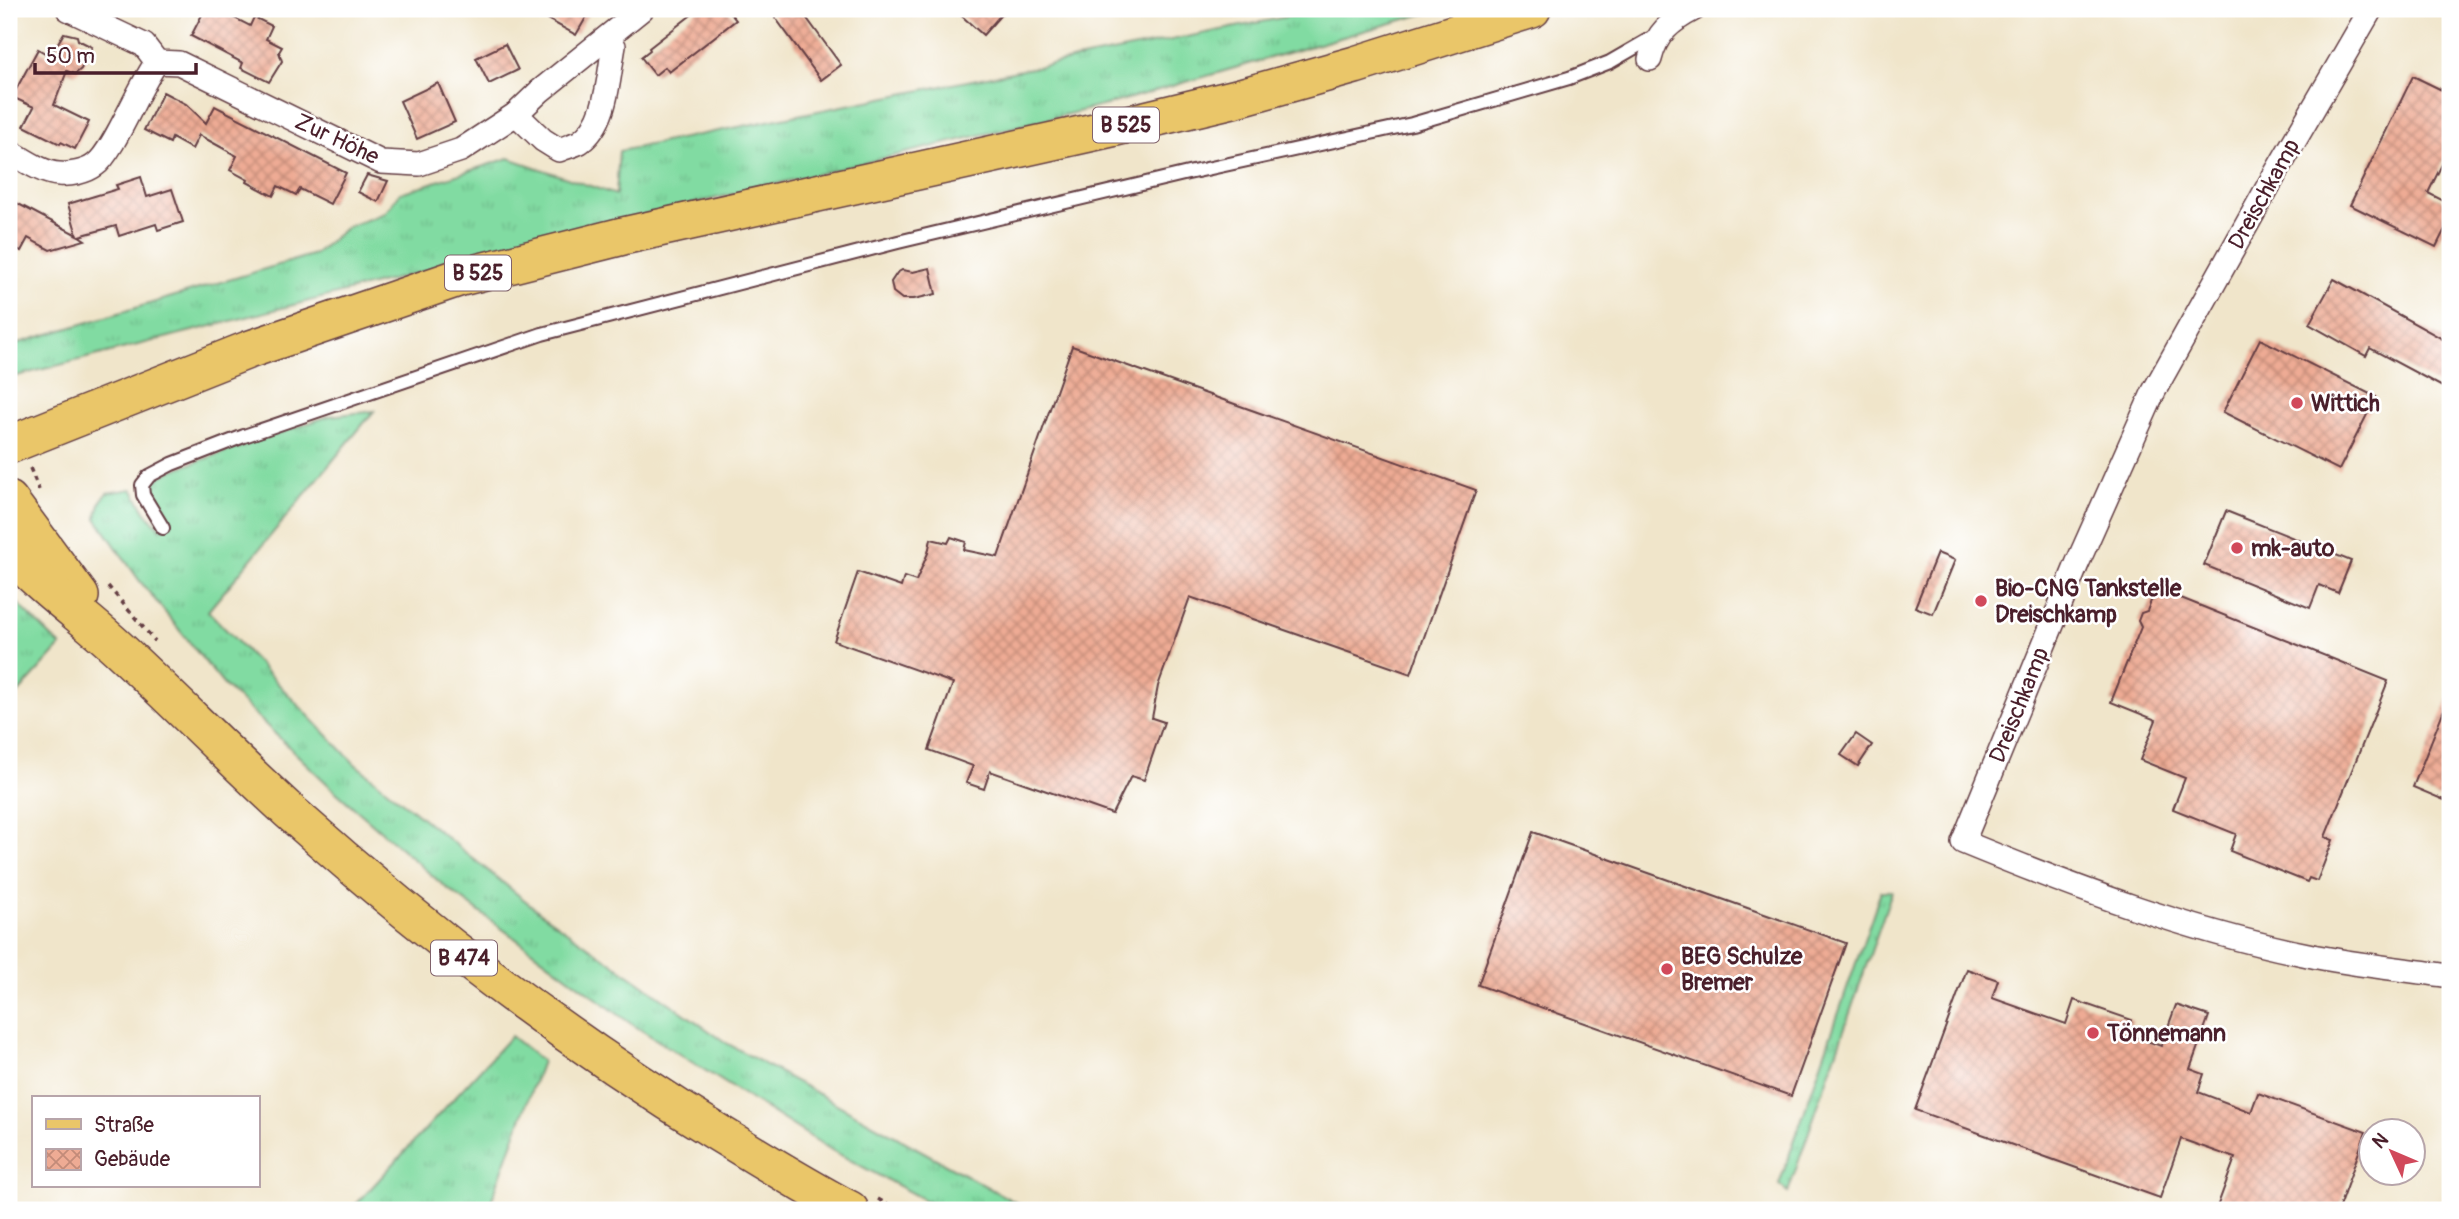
<svg xmlns="http://www.w3.org/2000/svg" width="2459" height="1219" font-family="Pangolin,sans-serif">
<defs>
<pattern id="grass-tufts" width="24" height="20" patternUnits="userSpaceOnUse" patternTransform="scale(1.75)"><rect width="24" height="20" fill="#81dba2"/><path d="M3 7l-1-3M5 7V3M7 7l1-3M15 17l-1-3M17 17v-4M19 17l1-3" fill="none" stroke="#71bc8c"/></pattern>
<pattern id="building-cross-hatch" width="8" height="8" patternUnits="userSpaceOnUse" patternTransform="scale(1.75)"><rect width="8" height="8" fill="#eeab94"/><path d="M0 0l8 8M0 8l8-8" fill="none" stroke="#c38b79"/></pattern>
</defs>
<rect width="100%" height="100%" fill="#fff"/>
<filter id="ink" filterUnits="userSpaceOnUse"><feTurbulence type="fractalNoise" baseFrequency=".0143" numOctaves="2"/><feDisplacementMap in="SourceGraphic" scale="14" xChannelSelector="R" yChannelSelector="G"/><feConvolveMatrix kernelMatrix="1 2 1 2 8 2 1 2 1" color-interpolation-filters="sRGB"/></filter>
<filter id="wash" filterUnits="userSpaceOnUse"><feTurbulence type="fractalNoise" baseFrequency=".00686" numOctaves="4" result="noise"/><feDisplacementMap in="SourceGraphic" scale="28" xChannelSelector="R" yChannelSelector="G"/><feGaussianBlur stdDeviation="1.57" result="paint"/><feColorMatrix in="noise" values="0 0 0 0 0 0 0 0 0 0 0 0 0 0 0 0 0 1.4 0 .05"/><feComposite in="paint" operator="in"/></filter>
<g filter="url(#wash)">
<rect width="100%" height="100%" fill="#f0e5ca"/>
<g fill="url(#grass-tufts)" stroke="#667d66" stroke-width="2">
<path d="M 1326,9 L 1437,10 L 1106,105 L 621,221 L 9,378 L 9,346 L 315,254 L 347,227 L 385,213 L 400,193 L 509,158 L 616,195 L 619,151 Z"/>
<path d="M 374,411 L 208,611 L 355,764 L 542,914 L 728,1044 L 1029,1210 L 943,1210 L 833,1151 L 630,1023 L 443,885 L 336,792 L 223,684 L 139,580 L 96,518 L 101,501 L 107,493 L 132,489 L 145,511 L 161,531 L 147,491 L 152,481 L 173,470 L 329,416 Z"/>
<path d="M 9,595 L 61,646 L 9,703 Z"/>
<path d="M 1881,891 L 1892,891 L 1788,1192 L 1779,1185 Z"/>
<path d="M 511,1036 L 542,1061 L 488,1210 L 351,1210 Z"/>
</g>
<g id="blocks">
<g fill="url(#building-cross-hatch)">
<path d="M 205,9 L 217,9 L 250,26 L 254,17 L 272,26 L 266,39 L 282,47 L 279,52 L 282,61 L 269,82 L 241,68 L 243,63 L 191,36 Z"/>
<path d="M 529,9 L 591,9 L 576,35 Z"/>
<path d="M 699,9 L 727,9 L 736,20 L 669,72 L 665,67 L 655,75 L 641,57 L 650,50 L 649,48 Z"/>
<path d="M 769,9 L 800,9 L 841,65 L 821,80 Z"/>
<path d="M 954,9 L 1006,9 L 983,35 Z"/>
<path d="M 64,33 L 77,36 L 78,40 L 92,47 L 81,69 L 75,74 L 67,71 L 54,105 L 89,122 L 75,149 L 61,142 L 60,144 L 24,126 L 34,107 L 12,97 L 38,49 L 50,56 Z"/>
<path d="M 505,44 L 518,70 L 489,84 L 476,58 Z"/>
<path d="M 2413,76 L 2450,94 L 2450,148 L 2428,193 L 2450,204 L 2450,219 L 2436,247 L 2350,205 Z"/>
<path d="M 438,83 L 455,122 L 417,139 L 400,101 Z"/>
<path d="M 163,92 L 186,104 L 206,123 L 215,106 L 346,173 L 330,204 L 300,189 L 296,195 L 278,186 L 273,196 L 247,182 L 248,180 L 230,170 L 237,156 L 199,135 L 192,149 L 172,138 L 170,143 L 144,130 Z"/>
<path d="M 367,175 L 388,181 L 378,202 L 358,192 Z"/>
<path d="M 141,177 L 147,197 L 172,189 L 183,222 L 158,230 L 156,224 L 119,236 L 116,226 L 79,236 L 85,240 L 50,250 L 28,238 L 21,251 L 9,244 L 9,199 L 77,235 L 68,204 L 118,189 L 116,185 Z"/>
<path d="M 930,268 L 936,294 L 914,299 L 902,299 L 893,292 L 891,282 L 897,273 L 902,270 L 913,272 Z"/>
<path d="M 2334,279 L 2450,343 L 2450,391 L 2370,348 L 2366,356 L 2309,324 Z"/>
<path d="M 2260,339 L 2376,397 L 2339,470 L 2223,412 Z"/>
<path d="M 1072,346 L 1476,490 L 1411,674 L 1190,597 L 1158,686 L 1152,718 L 1164,722 L 1144,780 L 1131,776 L 1112,814 L 990,771 L 984,789 L 966,783 L 973,766 L 929,750 L 953,683 L 834,641 L 858,572 L 901,587 L 904,577 L 916,581 L 928,553 L 931,539 L 948,543 L 951,537 L 966,542 L 964,550 L 998,557 Z"/>
<path d="M 2226,511 L 2351,561 L 2338,593 L 2319,585 L 2310,608 L 2204,565 Z"/>
<path d="M 1937,553 L 1955,560 L 1933,614 L 1915,607 Z"/>
<path d="M 2156,588 L 2388,681 L 2325,837 L 2333,840 L 2317,881 L 2309,878 L 2307,882 L 2230,851 L 2236,834 L 2173,809 L 2185,778 L 2140,760 L 2156,720 L 2111,702 L 2141,627 L 2138,621 L 2141,613 L 2147,611 Z"/>
<path d="M 2449,697 L 2450,785 L 2444,800 L 2413,787 Z"/>
<path d="M 1856,734 L 1872,745 L 1858,766 L 1841,755 Z"/>
<path d="M 1533,832 L 1846,943 L 1791,1096 L 1478,985 Z"/>
<path d="M 1967,969 L 1998,980 L 1992,998 L 2066,1024 L 2074,1000 L 2132,1020 L 2127,1034 L 2161,1046 L 2176,1005 L 2209,1016 L 2190,1069 L 2204,1074 L 2198,1092 L 2251,1112 L 2258,1093 L 2366,1132 L 2338,1210 L 2216,1210 L 2235,1158 L 2181,1139 L 2160,1198 L 1915,1110 Z"/>
</g>
</g>
</g>
<g filter="url(#ink)">
<use href="#blocks" fill-opacity="0" stroke="#633d43" stroke-width="2"/>
<g fill="none" stroke-linecap="round" stroke-linejoin="round">
<defs>
<path id="service" d="M 163,528 L 143,495 L 142,485 L 149,476 L 172,464 L 244,436 L 542,334 L 898,242 L 1188,173 L 1412,124 L 1569,78 L 1610,62 L 1655,36"/>
<g id="minor">
<path d="M 68,9 L 144,45 L 157,62 L 179,63 L 381,162 L 419,164 L 461,150 L 516,114 L 540,91 L 642,9"/>
<path d="M 2371,9 L 2270,183 L 2154,391 L 2077,564 L 1963,842 C 2075,888 2189,931 2308,955 C 2354,965 2403,969 2450,976"/>
<path d="M 1650,59 C 1656,33 1671,21 1694,9"/>
<path d="M 516,114 L 543,140 L 559,150 C 566,147 574,145 580,142 C 608,122 608,77 614,46 L 608,37"/>
<path d="M 9,151 C 23,159 42,173 59,174 C 70,175 86,172 95,165 C 114,152 139,85 157,62"/>
</g>
<g id="primary">
<path d="M 9,445 L 248,350 L 461,277 L 623,236 L 1112,128 L 1237,98 L 1355,65 L 1532,9"/>
<path d="M 9,500 L 80,596"/>
<path d="M 9,551 C 42,588 85,617 121,651 C 178,704 232,759 289,811 C 423,931 566,1040 720,1134 C 763,1160 806,1187 850,1210"/>
</g>
</defs>
<use href="#service" stroke="#633d43" stroke-width="16"/>
<use href="#minor" stroke="#633d43" stroke-width="26"/>
<use href="#primary" stroke="#633d43" stroke-width="40"/>
<g stroke="#633d43" stroke-width="3.5" stroke-dasharray="5 5" stroke-linecap="butt">
<path d="M 30,468 L 39,490"/>
<path d="M 108,586 L 155,641"/>
<path d="M 878,1199 L 898,1210"/>
</g>
<use href="#service" stroke="#fff" stroke-width="12"/>
<use href="#minor" stroke="#fff" stroke-width="23"/>
<use href="#primary" stroke="#eac669" stroke-width="37"/>
</g>
</g>
<g fill="#d1495b" stroke="#fff" stroke-width="2.5">
<circle cx="2297" cy="403" r="7"/>
<circle cx="2237" cy="548" r="7"/>
<circle cx="1981" cy="601" r="7"/>
<circle cx="1667" cy="969" r="7"/>
<circle cx="2093" cy="1033" r="7"/>
</g>
<g text-anchor="middle" dominant-baseline="central" stroke-width="5" stroke-linejoin="round" paint-order="stroke">
<g fill="#fff" stroke="#80626b" stroke-width="2">
<rect x="1093" y="107.5" width="66" height="35" rx="5"/>
<rect x="445" y="255.5" width="66" height="35" rx="5"/>
<rect x="431" y="940.5" width="66" height="35" rx="5"/>
</g>
<g font-size="21" font-weight="bold" fill="#4a1f2b">
<text x="1126" y="125">B 525</text>
<text x="478" y="273">B 525</text>
<text x="464" y="958">B 474</text>
</g>
<g font-size="23" fill="#4a1f2b" stroke="#fff">
<text transform="translate(337 139) rotate(25)">Zur Höhe</text>
<text transform="translate(2264 194) rotate(-61)">Dreischkamp</text>
<text transform="translate(2019 705) rotate(-68)">Dreischkamp</text>
</g>
<g font-size="23" font-weight="bold" fill="#4a1f2b" stroke="#fff" text-anchor="start">
<text x="2311" y="403">Wittich</text>
<text x="2251" y="548">mk-auto</text>
<text x="1995" y="588">Bio-CNG Tankstelle<tspan x="1995" dy="26">Dreischkamp</tspan></text>
<text x="1681" y="956">BEG Schulze<tspan x="1681" dy="26">Bremer</tspan></text>
<text x="2107" y="1033">Tönnemann</text>
</g>
</g>
<rect width="2459" height="1219" fill="none" stroke="#fff" stroke-width="35"/>
<rect x="32" y="1096" width="228" height="91" fill="#ffffff" stroke="#b7a5aa" stroke-width="2"/>
<rect x="46" y="1119" width="35" height="10" fill="#eac669" stroke="#b7a5aa" stroke-width="2"/>
<text x="94" y="1132" font-size="21" fill="#4a1f2b">Straße</text>
<rect x="46" y="1149" width="35" height="21" fill="url(#building-cross-hatch)" stroke="#b7a5aa" stroke-width="2"/>
<text x="94" y="1166" font-size="21" fill="#4a1f2b">Gebäude</text>
<g transform="translate(2392 1152) rotate(314)"><circle r="33" fill="#ffffff" stroke="#b7a5aa" stroke-width="2"/>
<path d="M0-5L12 26L0 18L-12 26Z" fill="#d1495b"/>
<text y="-10" font-size="19" font-weight="bold" text-anchor="middle" fill="#4a1f2b">N</text>
</g>
<path d="M35 63v10h161v-10" fill="none" stroke="#4a1f2b" stroke-width="3.5"/>
<text x="46" y="63" font-size="21" fill="#4a1f2b" stroke="#ffffff" stroke-width="5" paint-order="stroke">50 m</text>
</svg>
